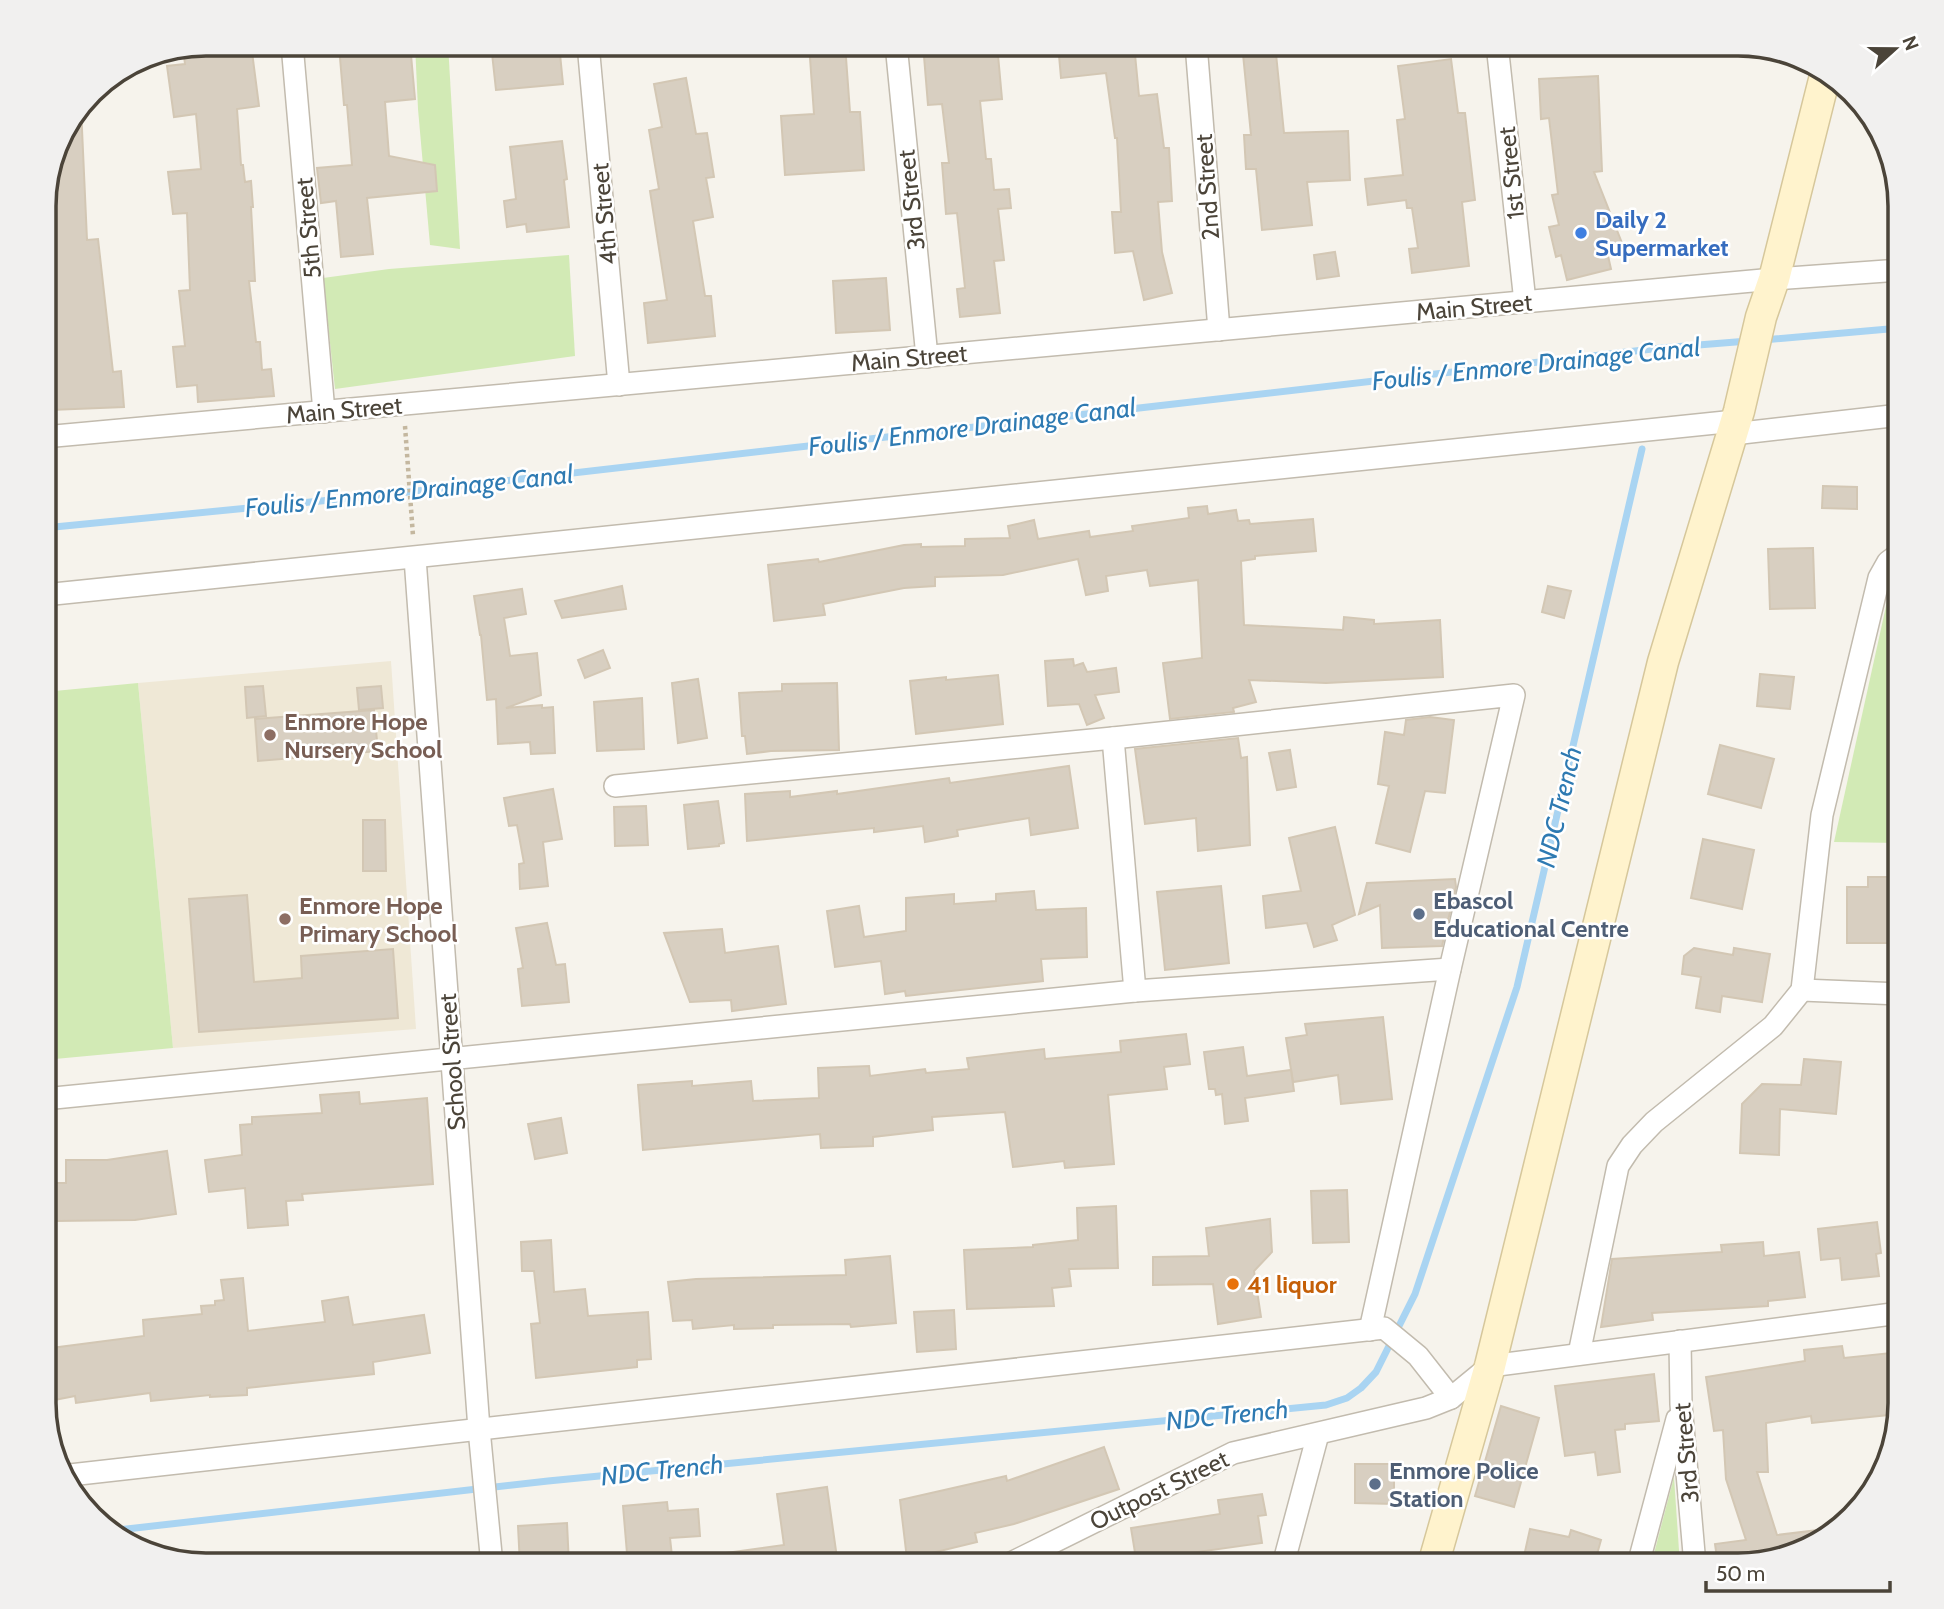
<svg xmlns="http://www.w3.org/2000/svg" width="1944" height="1609" font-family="Cabin,sans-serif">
<rect width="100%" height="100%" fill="#f6f3ec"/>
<path fill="#efe8d6" d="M 391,661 L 416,1029 L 173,1048 L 138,683 Z"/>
<g fill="#d2eab5">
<path d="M 415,44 L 448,44 L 460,249 L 430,245 L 418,109 Z"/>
<path d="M 569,255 L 575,356 L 335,389 L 323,278 L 389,269 Z"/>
<path d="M 1900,572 L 1900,843 L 1834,842 L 1892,579 Z"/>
<path d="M 138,683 L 173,1048 L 44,1060 L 44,692 Z"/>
<path d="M 1674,1477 L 1680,1565 L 1651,1565 Z"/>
</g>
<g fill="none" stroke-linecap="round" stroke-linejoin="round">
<g stroke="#a9d4f2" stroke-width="7">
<path d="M 1763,340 L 1900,328"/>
<path d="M 44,528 L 382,495 L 1661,348 L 1748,341"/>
<path d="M 109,1531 L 548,1481 L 1326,1405 L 1347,1398 L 1361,1388 L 1376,1372 L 1415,1294 L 1517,987 L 1642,449"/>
</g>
</g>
<g fill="#d8cfc1" stroke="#d3c7b4" stroke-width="2">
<path d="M 206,44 L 251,44 L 259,106 L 237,109 L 241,165 L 243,165 L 245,182 L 251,181 L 253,207 L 251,207 L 255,281 L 249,281 L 256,342 L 260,342 L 262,370 L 271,369 L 274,396 L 198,402 L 197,385 L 177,387 L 173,347 L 185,346 L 179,291 L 190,290 L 187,213 L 173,214 L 168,172 L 201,169 L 196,114 L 174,117 L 167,66 L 185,64 L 183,48 Z"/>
<path d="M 360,44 L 410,44 L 415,99 L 385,102 L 389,156 L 435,165 L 437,191 L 367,198 L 373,254 L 341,257 L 336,201 L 321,203 L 317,168 L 352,165 L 347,105 L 344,105 L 339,46 Z"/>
<path d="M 491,44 L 559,44 L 563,84 L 496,90 Z"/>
<path d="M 809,44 L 845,44 L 850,112 L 860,112 L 864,170 L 785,175 L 781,116 L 814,114 Z"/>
<path d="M 923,44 L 997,44 L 1002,99 L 980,101 L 986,159 L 991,159 L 994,190 L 1009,189 L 1011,208 L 998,209 L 1004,260 L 994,261 L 1000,313 L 960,317 L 957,289 L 965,288 L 957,213 L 946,214 L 942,163 L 949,163 L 942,104 L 928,105 Z"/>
<path d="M 1058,44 L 1134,44 L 1139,96 L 1157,94 L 1164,148 L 1169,148 L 1172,201 L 1158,202 L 1162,252 L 1172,293 L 1144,300 L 1133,251 L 1115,253 L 1112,212 L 1121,212 L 1117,138 L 1115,138 L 1106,73 L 1061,78 Z"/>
<path d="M 1242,44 L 1275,44 L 1284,133 L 1348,131 L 1350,180 L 1307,182 L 1312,225 L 1262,230 L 1256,169 L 1246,169 L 1244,135 L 1251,135 Z"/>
<path d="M 1451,59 L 1458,113 L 1465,113 L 1475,200 L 1462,202 L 1469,266 L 1412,273 L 1409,249 L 1418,248 L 1412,208 L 1407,208 L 1406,200 L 1368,205 L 1365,179 L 1403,175 L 1397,120 L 1405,119 L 1398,66 Z"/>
<path d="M 1598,76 L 1602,171 L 1594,172 L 1622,243 L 1606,247 L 1611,269 L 1567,280 L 1561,255 L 1556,257 L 1549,227 L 1559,225 L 1552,195 L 1558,194 L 1549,118 L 1541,119 L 1539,79 Z"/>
<path d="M 686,78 L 696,134 L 707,133 L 714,177 L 706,178 L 713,217 L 693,221 L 705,296 L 711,296 L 715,336 L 648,343 L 644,303 L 667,300 L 650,191 L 659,189 L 649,130 L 662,127 L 654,84 Z"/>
<path d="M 81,107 L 87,240 L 98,239 L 113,372 L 121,371 L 124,407 L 51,410 L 47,355 L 44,355 L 44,195 L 61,134 Z"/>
<path d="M 562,141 L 567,179 L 564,180 L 569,227 L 527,232 L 526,224 L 507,227 L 504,201 L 516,199 L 510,147 Z"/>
<path d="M 1335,252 L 1339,276 L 1317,279 L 1314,255 Z"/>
<path d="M 886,278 L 890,330 L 836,333 L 833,281 Z"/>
<path d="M 1823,486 L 1857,487 L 1857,509 L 1822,508 Z"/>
<path d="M 1207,506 L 1208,514 L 1236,510 L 1238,521 L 1249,520 L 1250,524 L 1313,519 L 1316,551 L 1255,556 L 1255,559 L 1241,561 L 1244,625 L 1343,630 L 1344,617 L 1374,620 L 1374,624 L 1440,620 L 1443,677 L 1326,683 L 1249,680 L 1256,702 L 1233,708 L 1234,712 L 1170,719 L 1163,663 L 1202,658 L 1198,580 L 1150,586 L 1147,570 L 1106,576 L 1108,591 L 1086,595 L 1078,559 L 1003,575 L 935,577 L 935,586 L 904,588 L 823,604 L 825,615 L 774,621 L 768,565 L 818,559 L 819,562 L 904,545 L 921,544 L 921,547 L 965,546 L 965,539 L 1010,538 L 1008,526 L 1034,520 L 1038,539 L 1089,531 L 1090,537 L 1133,531 L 1132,526 L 1189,518 L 1188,508 Z"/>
<path d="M 1813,548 L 1815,608 L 1770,609 L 1768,549 Z"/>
<path d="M 622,586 L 626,609 L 562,618 L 555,601 Z"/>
<path d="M 1548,586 L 1571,591 L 1564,618 L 1542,612 Z"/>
<path d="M 522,589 L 526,614 L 504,618 L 510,656 L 537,653 L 541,695 L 506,708 L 542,705 L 542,708 L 553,707 L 555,753 L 531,754 L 530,742 L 498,744 L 496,699 L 487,700 L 481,635 L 480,635 L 474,596 Z"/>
<path d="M 603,650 L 610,668 L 585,678 L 578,660 Z"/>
<path d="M 1073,659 L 1074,666 L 1083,663 L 1087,672 L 1116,668 L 1119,692 L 1095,695 L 1104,718 L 1087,725 L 1079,704 L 1048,706 L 1045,661 Z"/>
<path d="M 1760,674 L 1794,677 L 1790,709 L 1757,706 Z"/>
<path d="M 998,675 L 1003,724 L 916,734 L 910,681 L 946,677 L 946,680 Z"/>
<path d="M 698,679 L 707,738 L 678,743 L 672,683 Z"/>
<path d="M 837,683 L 839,750 L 771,751 L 747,754 L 745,736 L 742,736 L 739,693 L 782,691 L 782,684 Z"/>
<path d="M 263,686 L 266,716 L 247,718 L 245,687 Z"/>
<path d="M 381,686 L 383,708 L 359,710 L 357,688 Z"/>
<path d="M 642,698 L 644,749 L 597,751 L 594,702 Z"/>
<path d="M 374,710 L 378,751 L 258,761 L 255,719 Z"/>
<path d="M 1430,717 L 1454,720 L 1445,793 L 1425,791 L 1410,852 L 1376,843 L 1389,786 L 1378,784 L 1385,732 L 1404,735 L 1406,720 Z"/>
<path d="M 1238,738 L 1241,758 L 1247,757 L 1250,845 L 1198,851 L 1196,818 L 1145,824 L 1135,749 Z"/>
<path d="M 1720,745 L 1774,759 L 1761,808 L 1708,794 Z"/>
<path d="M 1290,750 L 1296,787 L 1277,790 L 1269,753 Z"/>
<path d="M 1069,766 L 1078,828 L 1031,835 L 1029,818 L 957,830 L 958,836 L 925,842 L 923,826 L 874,832 L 874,828 L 747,841 L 745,794 L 790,791 L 790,797 L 837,791 L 837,794 L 949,778 L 950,783 Z"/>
<path d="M 553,789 L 562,839 L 543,842 L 548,886 L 520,889 L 519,864 L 524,863 L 517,825 L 509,826 L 504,798 Z"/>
<path d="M 718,801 L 724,843 L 719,844 L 719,846 L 688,849 L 684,805 Z"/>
<path d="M 646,806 L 648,845 L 615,846 L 614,807 Z"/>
<path d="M 363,820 L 385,820 L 386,871 L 363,871 Z"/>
<path d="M 1335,827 L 1355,915 L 1332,925 L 1337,940 L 1314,947 L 1307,923 L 1266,928 L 1263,896 L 1301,891 L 1289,838 Z"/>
<path d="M 1703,839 L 1754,850 L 1742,909 L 1691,898 Z"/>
<path d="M 1868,877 L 1900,877 L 1900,943 L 1847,943 L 1847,887 L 1868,887 Z"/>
<path d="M 1455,879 L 1456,887 L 1442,946 L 1382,948 L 1380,905 L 1359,914 L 1367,883 Z"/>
<path d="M 1221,886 L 1229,963 L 1165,970 L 1157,892 Z"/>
<path d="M 1034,891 L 1036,910 L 1086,908 L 1087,957 L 1041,959 L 1043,981 L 906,996 L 905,991 L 885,994 L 881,961 L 835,967 L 827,911 L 859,906 L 864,937 L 906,931 L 906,898 L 954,894 L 954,904 L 996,901 L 996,894 Z"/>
<path d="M 247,895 L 254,982 L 302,978 L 301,956 L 393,949 L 398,1018 L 199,1032 L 189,899 Z"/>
<path d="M 547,923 L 556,965 L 565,964 L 569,1002 L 522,1006 L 518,969 L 523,968 L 516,928 Z"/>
<path d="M 722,929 L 725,953 L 778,946 L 786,1004 L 732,1011 L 731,1000 L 690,1002 L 664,933 Z"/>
<path d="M 1694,948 L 1733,955 L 1734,948 L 1770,954 L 1762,1002 L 1722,996 L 1720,1012 L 1696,1008 L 1701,977 L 1682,974 L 1684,956 Z"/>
<path d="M 1383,1017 L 1392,1099 L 1341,1104 L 1338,1075 L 1293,1082 L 1286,1038 L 1307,1035 L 1305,1024 Z"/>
<path d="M 1186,1034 L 1190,1064 L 1164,1067 L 1167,1089 L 1108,1095 L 1114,1164 L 1065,1168 L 1064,1161 L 1013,1167 L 1005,1112 L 932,1117 L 933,1130 L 873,1137 L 873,1146 L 821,1148 L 820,1134 L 643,1150 L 638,1085 L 692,1081 L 692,1086 L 751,1081 L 753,1101 L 819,1098 L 818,1068 L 869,1066 L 870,1076 L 925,1069 L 926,1073 L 969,1069 L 967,1058 L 1044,1049 L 1045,1059 L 1121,1052 L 1120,1041 Z"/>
<path d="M 1243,1047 L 1247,1076 L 1291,1070 L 1294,1091 L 1245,1098 L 1248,1121 L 1225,1124 L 1222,1094 L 1216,1095 L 1215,1089 L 1209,1089 L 1204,1052 Z"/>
<path d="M 1804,1059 L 1841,1062 L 1836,1114 L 1780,1109 L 1779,1155 L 1740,1153 L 1742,1104 L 1762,1084 L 1801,1085 Z"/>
<path d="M 359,1092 L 360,1104 L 427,1098 L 433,1184 L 302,1194 L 303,1200 L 286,1201 L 288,1225 L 248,1228 L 245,1188 L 209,1192 L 205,1160 L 242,1155 L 240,1125 L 252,1124 L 252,1117 L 322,1113 L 320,1095 Z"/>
<path d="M 561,1118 L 567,1153 L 535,1159 L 528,1124 Z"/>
<path d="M 167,1151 L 176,1214 L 135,1220 L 55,1221 L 54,1183 L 66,1183 L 66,1160 L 107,1160 Z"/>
<path d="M 1347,1190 L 1349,1242 L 1313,1243 L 1311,1191 Z"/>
<path d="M 1116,1206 L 1118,1268 L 1069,1269 L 1071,1286 L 1052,1288 L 1054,1306 L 967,1309 L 964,1250 L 1033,1247 L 1033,1245 L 1078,1240 L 1077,1208 Z"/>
<path d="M 1270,1219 L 1272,1252 L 1254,1271 L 1261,1317 L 1218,1324 L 1213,1284 L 1153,1285 L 1153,1257 L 1209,1256 L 1206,1228 Z"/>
<path d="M 1877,1222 L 1881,1253 L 1876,1254 L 1879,1276 L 1842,1280 L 1840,1258 L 1821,1260 L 1818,1229 Z"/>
<path d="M 551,1240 L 554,1292 L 585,1289 L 588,1316 L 648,1312 L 651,1359 L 637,1360 L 637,1367 L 536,1378 L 531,1324 L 540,1323 L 534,1271 L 522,1271 L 521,1242 Z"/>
<path d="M 1763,1242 L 1764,1256 L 1799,1252 L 1805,1297 L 1768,1301 L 1768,1306 L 1652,1313 L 1653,1320 L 1601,1327 L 1612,1259 L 1722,1252 L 1721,1245 Z"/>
<path d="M 890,1256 L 896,1323 L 851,1327 L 850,1324 L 773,1325 L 773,1328 L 734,1329 L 734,1325 L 693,1329 L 692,1320 L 673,1321 L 668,1282 L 696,1279 L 846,1275 L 845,1260 Z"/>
<path d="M 243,1278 L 248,1331 L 325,1322 L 322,1301 L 348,1297 L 353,1325 L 424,1315 L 430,1353 L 373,1362 L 374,1374 L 247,1388 L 247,1395 L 210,1397 L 210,1395 L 151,1401 L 150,1393 L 76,1403 L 75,1396 L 44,1402 L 44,1349 L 144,1336 L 143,1320 L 202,1314 L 201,1306 L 215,1305 L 215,1301 L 224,1300 L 221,1280 Z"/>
<path d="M 954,1310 L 956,1349 L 917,1352 L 914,1312 Z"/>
<path d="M 1842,1346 L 1844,1358 L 1900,1352 L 1898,1414 L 1812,1423 L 1811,1416 L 1766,1423 L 1768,1472 L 1757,1472 L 1777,1535 L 1835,1528 L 1801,1553 L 1738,1565 L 1718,1565 L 1715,1544 L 1746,1540 L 1726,1479 L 1723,1430 L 1714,1431 L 1706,1377 L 1805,1361 L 1804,1350 Z"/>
<path d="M 1654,1374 L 1659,1421 L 1625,1424 L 1625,1429 L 1615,1430 L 1620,1472 L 1598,1475 L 1595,1452 L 1565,1456 L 1555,1386 Z"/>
<path d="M 1501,1406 L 1539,1418 L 1514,1507 L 1475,1496 Z"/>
<path d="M 1104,1447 L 1119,1489 L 1014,1524 L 975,1533 L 977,1542 L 907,1559 L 900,1500 L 1006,1476 L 1007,1481 Z"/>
<path d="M 1355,1464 L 1394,1464 L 1394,1504 L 1355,1503 Z"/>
<path d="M 827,1487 L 838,1565 L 725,1565 L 725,1553 L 784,1545 L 777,1494 Z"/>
<path d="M 1262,1494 L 1266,1515 L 1258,1516 L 1262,1543 L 1190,1553 L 1192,1565 L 1137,1565 L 1131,1528 L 1220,1514 L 1218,1500 Z"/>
<path d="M 667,1502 L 668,1511 L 698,1509 L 700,1536 L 670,1538 L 673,1565 L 628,1565 L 623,1506 Z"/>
<path d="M 567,1523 L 569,1565 L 520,1565 L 518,1526 Z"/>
<path d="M 1530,1529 L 1569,1537 L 1571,1530 L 1601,1540 L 1594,1565 L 1522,1565 Z"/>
</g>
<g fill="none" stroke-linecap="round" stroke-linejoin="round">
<defs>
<g id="street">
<path d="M 292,44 L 324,412"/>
<path d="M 588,44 L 619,385"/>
<path d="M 896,44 L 927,357"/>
<path d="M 1196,44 L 1219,330"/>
<path d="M 1497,44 L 1525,302"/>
<path d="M 1733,434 L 1900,415"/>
<path d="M 44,437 L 1774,279 L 1900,270"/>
<path d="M 415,558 L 479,1429 L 492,1565"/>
<path d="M 44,595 L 1735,421"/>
<path d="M 1113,738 L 1135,991"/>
<path d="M 615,786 L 1113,738 L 1514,695 L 1450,969 L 1370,1330"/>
<path d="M 1802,990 L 1900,994"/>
<path d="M 44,1099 L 1135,991 L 1450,969"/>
<path d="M 1680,1341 L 1681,1404 L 1695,1565"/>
<path d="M 1579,1354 L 1618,1166 L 1632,1145 L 1654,1122 L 1773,1026 L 1802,990 L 1822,815 L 1879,578 L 1888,562 L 1900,553"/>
<path d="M 61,1476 L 1384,1328 L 1418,1356 L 1451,1398"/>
<path d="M 1007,1565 L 1233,1453 L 1426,1408 L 1451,1398 L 1490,1366 L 1900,1313"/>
<path d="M 1283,1565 L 1318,1434"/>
<path d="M 1638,1565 L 1677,1419"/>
</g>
<path id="secondary" d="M 1433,1565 L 1490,1366 L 1663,662 L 1739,411 L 1761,317 L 1774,279 L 1826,72"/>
</defs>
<use href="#street" stroke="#c2bbae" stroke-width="24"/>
<use href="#secondary" stroke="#d6c79b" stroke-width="33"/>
<path stroke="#c4b79f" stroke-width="4.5" stroke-dasharray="3.5 3.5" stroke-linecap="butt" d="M 405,426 L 413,536"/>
<use href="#street" stroke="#fff" stroke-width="21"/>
<use href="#secondary" stroke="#fff3cd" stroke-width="30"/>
</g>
<circle fill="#3f7fe0" stroke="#fff" stroke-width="2.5" cx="1581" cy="233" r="7"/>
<g fill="#8d6e63" stroke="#fff" stroke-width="2.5">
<circle cx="270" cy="735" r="7"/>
<circle cx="285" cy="919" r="7"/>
</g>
<g fill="#5c6f8a" stroke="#fff" stroke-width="2.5">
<circle cx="1419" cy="914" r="7"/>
<circle cx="1375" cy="1484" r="7"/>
</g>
<circle fill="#e8710a" stroke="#fff" stroke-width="2.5" cx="1233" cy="1284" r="7"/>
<g text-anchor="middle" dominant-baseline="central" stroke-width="5" stroke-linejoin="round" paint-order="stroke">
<g font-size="24" fill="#4b4439" stroke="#fff">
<text transform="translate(1511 173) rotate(-96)">1st Street</text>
<text transform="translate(1207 187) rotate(-94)">2nd Street</text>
<text transform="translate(911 200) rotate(-96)">3rd Street</text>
<text transform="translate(604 214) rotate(-95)">4th Street</text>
<text transform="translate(308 228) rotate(-95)">5th Street</text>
<text transform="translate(1474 307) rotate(-5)">Main Street</text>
<text transform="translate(909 358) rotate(-5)">Main Street</text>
<text transform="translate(344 410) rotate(-5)">Main Street</text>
<text transform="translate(452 1062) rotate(-94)">School Street</text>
<text transform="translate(1686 1453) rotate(-95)">3rd Street</text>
<text transform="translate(1159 1490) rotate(-26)">Outpost Street</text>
</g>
<g font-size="24" font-weight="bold" fill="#366cbe" stroke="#fff" text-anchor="start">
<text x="1595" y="219">Daily 2<tspan x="1595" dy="28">Supermarket</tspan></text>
</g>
<g font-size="24" font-weight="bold" fill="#785e54" stroke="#fff" text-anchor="start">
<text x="284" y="721">Enmore Hope<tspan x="284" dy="28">Nursery School</tspan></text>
<text x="299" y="905">Enmore Hope<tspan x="299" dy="28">Primary School</tspan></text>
</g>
<g font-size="24" font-weight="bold" fill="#4e5e75" stroke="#fff" text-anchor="start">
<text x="1433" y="900">Ebascol<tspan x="1433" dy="28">Educational Centre</tspan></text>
<text x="1389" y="1470">Enmore Police<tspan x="1389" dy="28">Station</tspan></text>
</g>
<g font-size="24" font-weight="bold" fill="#c56008" stroke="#fff" text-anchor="start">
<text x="1247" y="1284">41 liquor</text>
</g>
<g font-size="26" font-style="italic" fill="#2e7ab2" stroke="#fff">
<text transform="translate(1536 364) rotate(-6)">Foulis / Enmore Drainage Canal</text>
<text transform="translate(972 427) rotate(-7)">Foulis / Enmore Drainage Canal</text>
<text transform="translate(409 491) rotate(-6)">Foulis / Enmore Drainage Canal</text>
<text transform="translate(1559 807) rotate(-77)">NDC Trench</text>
<text transform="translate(1227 1415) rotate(-6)">NDC Trench</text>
<text transform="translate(662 1470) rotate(-6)">NDC Trench</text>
</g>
</g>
<path d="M0 0H1944V1609H0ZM206 56H1738A150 150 0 0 1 1888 206V1403A150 150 0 0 1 1738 1553H206A150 150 0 0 1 56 1403V206A150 150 0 0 1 206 56Z" fill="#f1f0ef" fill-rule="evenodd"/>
<path fill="none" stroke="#4b4439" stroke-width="3.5" d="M206 56H1738A150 150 0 0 1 1888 206V1403A150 150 0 0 1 1738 1553H206A150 150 0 0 1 56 1403V206A150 150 0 0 1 206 56Z"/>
<g transform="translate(1895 49) rotate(69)" stroke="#ffffff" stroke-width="5" paint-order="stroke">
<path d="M0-5L12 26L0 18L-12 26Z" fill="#4b4439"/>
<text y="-10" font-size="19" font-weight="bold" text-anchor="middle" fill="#4b4439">N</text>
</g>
<path d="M1706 1581v10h184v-10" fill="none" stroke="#4b4439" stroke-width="3.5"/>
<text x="1716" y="1581" font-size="21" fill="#4b4439" stroke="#ffffff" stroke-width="5" paint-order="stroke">50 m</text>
</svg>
